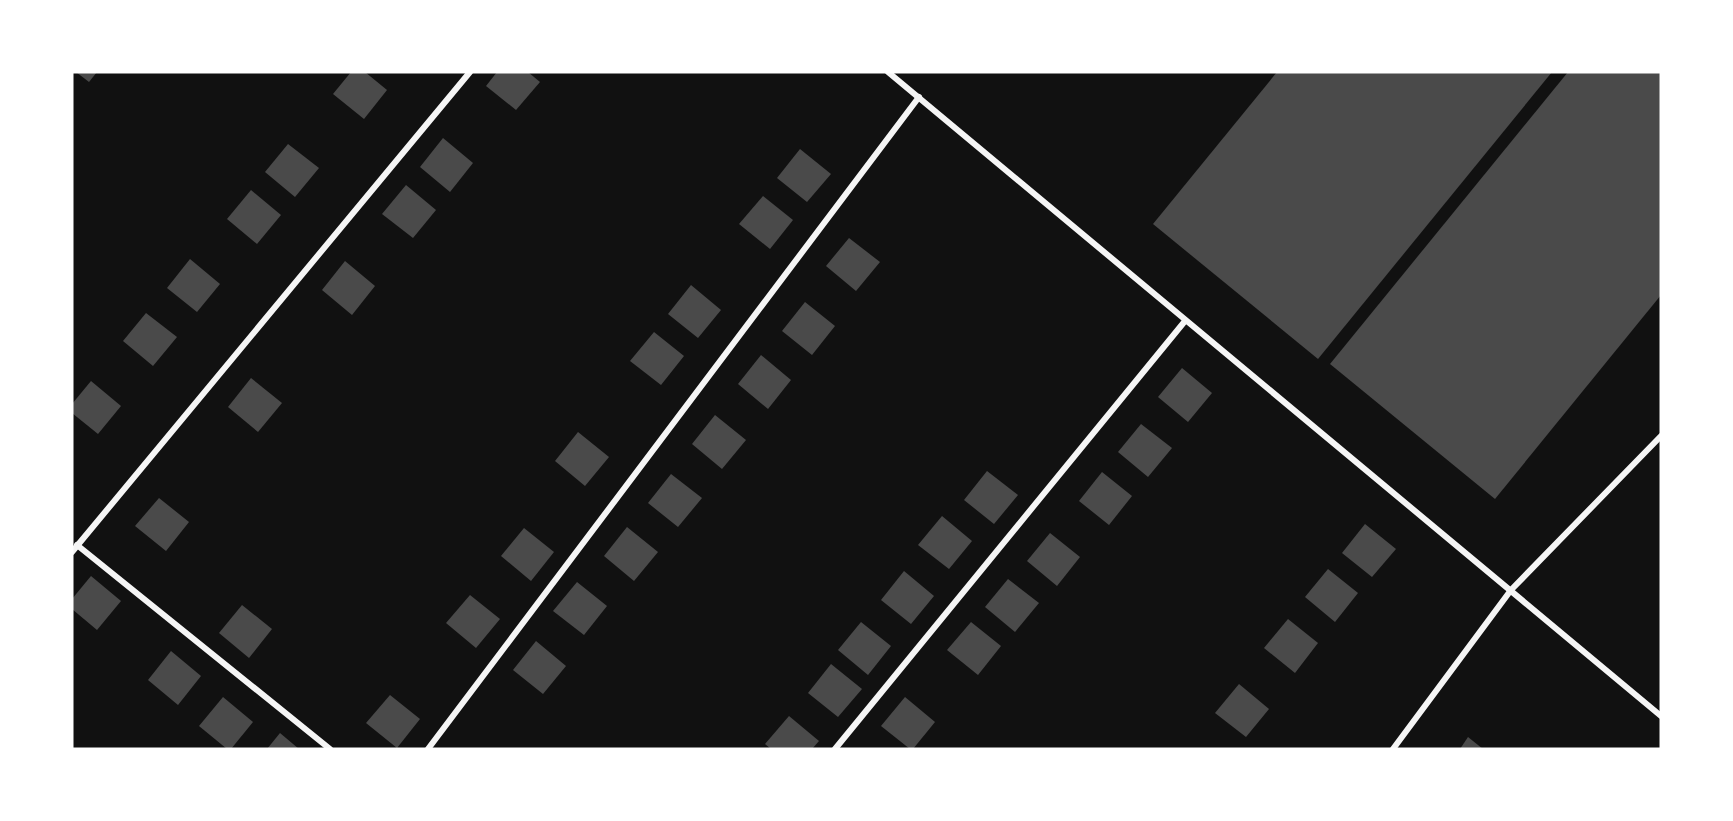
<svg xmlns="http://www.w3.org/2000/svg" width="1733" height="821" font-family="'PT Sans Narrow',sans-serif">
<rect width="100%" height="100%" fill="#111"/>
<g fill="#4a4a4a">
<path d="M 76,72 L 97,72 L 89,82 Z"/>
<path d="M 351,72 L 365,72 L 387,90 L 364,119 L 333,94 Z"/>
<path d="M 497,72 L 528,72 L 540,82 L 516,110 L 486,86 Z"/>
<path d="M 1277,72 L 1552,72 L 1318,359 L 1153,224 Z"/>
<path d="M 1568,72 L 1661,72 L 1661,295 L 1495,499 L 1330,364 Z"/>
<path d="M 443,138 L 473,163 L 450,192 L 420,167 Z"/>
<path d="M 288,144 L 319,168 L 295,197 L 265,172 Z"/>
<path d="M 800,149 L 831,174 L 807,202 L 777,178 Z"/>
<path d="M 406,185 L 436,210 L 413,238 L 382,214 Z"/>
<path d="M 251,190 L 281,215 L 257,244 L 227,219 Z"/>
<path d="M 763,196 L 793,220 L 770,249 L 739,224 Z"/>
<path d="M 849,238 L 880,262 L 856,291 L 826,266 Z"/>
<path d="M 190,259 L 220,284 L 197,312 L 167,288 Z"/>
<path d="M 345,261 L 375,286 L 352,315 L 322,290 Z"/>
<path d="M 691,285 L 721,310 L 698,338 L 668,314 Z"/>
<path d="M 805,302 L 835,326 L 812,355 L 782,331 Z"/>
<path d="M 146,313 L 177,337 L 153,366 L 123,341 Z"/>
<path d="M 654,332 L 684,356 L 661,385 L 630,361 Z"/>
<path d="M 761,355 L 791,380 L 768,409 L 738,384 Z"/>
<path d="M 1182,368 L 1212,393 L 1188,422 L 1158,397 Z"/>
<path d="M 251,378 L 282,403 L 258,432 L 228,407 Z"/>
<path d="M 91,381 L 121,406 L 98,434 L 72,413 L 72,404 Z"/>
<path d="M 715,415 L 746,440 L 722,469 L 692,444 Z"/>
<path d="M 1141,424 L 1172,448 L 1148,477 L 1118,452 Z"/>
<path d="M 578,432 L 609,457 L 585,486 L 555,461 Z"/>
<path d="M 987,471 L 1018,495 L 994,524 L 964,500 Z"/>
<path d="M 1102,472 L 1132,496 L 1109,525 L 1079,501 Z"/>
<path d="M 671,474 L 702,498 L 678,527 L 648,503 Z"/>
<path d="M 159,498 L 189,522 L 166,551 L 135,526 Z"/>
<path d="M 942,516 L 972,541 L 949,569 L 918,545 Z"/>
<path d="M 1365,524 L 1396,549 L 1372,577 L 1342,553 Z"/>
<path d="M 627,527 L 658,552 L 634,581 L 604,556 Z"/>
<path d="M 524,528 L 554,552 L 531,581 L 501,556 Z"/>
<path d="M 1050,533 L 1080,557 L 1057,586 L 1027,561 Z"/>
<path d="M 1328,569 L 1358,593 L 1335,622 L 1305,597 Z"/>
<path d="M 904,571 L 934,596 L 911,624 L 881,600 Z"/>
<path d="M 91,576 L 121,601 L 97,630 L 72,609 L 72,599 Z"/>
<path d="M 1008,579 L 1039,603 L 1015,632 L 985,607 Z"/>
<path d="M 577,582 L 607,606 L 584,635 L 553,611 Z"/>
<path d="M 470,595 L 500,619 L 476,648 L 446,623 Z"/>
<path d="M 242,605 L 272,629 L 249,658 L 219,633 Z"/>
<path d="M 1288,619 L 1318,643 L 1295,673 L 1264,648 Z"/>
<path d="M 861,622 L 891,646 L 868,675 L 838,650 Z"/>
<path d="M 971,622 L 1001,646 L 978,675 L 947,650 Z"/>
<path d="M 536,641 L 566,666 L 543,694 L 513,670 Z"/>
<path d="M 171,651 L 201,676 L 178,705 L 148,680 Z"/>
<path d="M 831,664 L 862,689 L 838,717 L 808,693 Z"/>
<path d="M 1239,684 L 1269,709 L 1246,737 L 1215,713 Z"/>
<path d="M 390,695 L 420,719 L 397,748 L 366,723 Z"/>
<path d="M 223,697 L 253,722 L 231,749 L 227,749 L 199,726 Z"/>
<path d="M 905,697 L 935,722 L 913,749 L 910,749 L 881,726 Z"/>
<path d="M 789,716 L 819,741 L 812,749 L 771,749 L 765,744 Z"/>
<path d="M 280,733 L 299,749 L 267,749 Z"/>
<path d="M 1468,737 L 1483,749 L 1460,749 Z"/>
</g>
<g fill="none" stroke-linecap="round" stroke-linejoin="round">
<g stroke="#f5f5f5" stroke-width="6">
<path d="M 888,72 L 1661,716"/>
<path d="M 77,545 L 330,749"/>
<path d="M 72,552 L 470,72"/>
<path d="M 428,749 L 919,97"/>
<path d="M 835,749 L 1185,321"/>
<path d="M 1393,749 L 1511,590 L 1661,436"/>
</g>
</g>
<rect width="1733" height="821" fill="none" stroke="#ffffff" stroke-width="147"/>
</svg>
